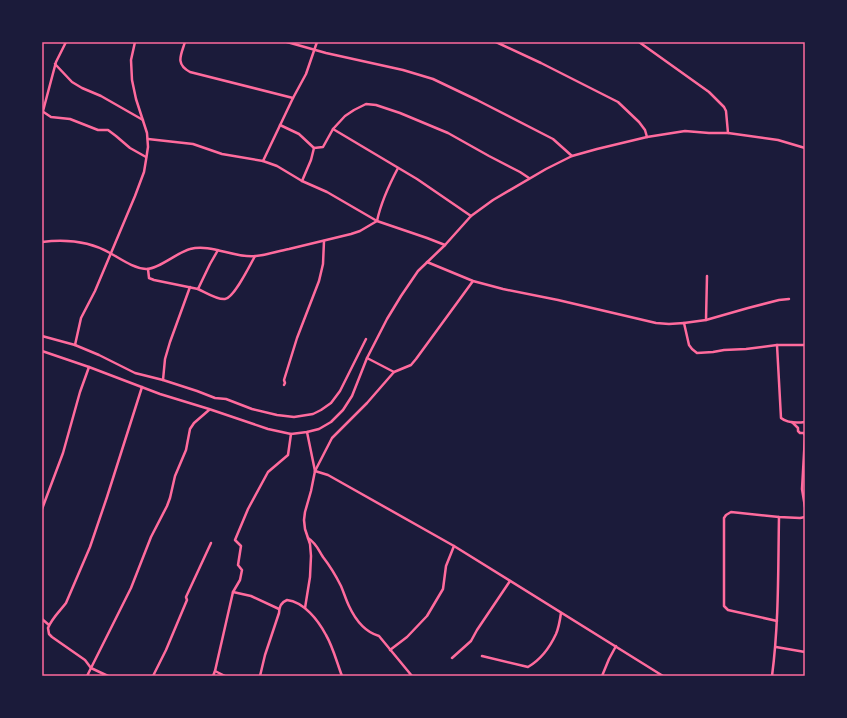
<svg xmlns="http://www.w3.org/2000/svg" width="847" height="718" font-family="'Golos Text',sans-serif">
<rect width="100%" height="100%" fill="#1b1b3a"/>
<g fill="none" stroke-linecap="round" stroke-linejoin="round">
<g stroke="#ff6b9d" stroke-width="2.5">
<path d="M 185,42 C 181,55 175,64 190,72 L 293,98"/>
<path d="M 287,42 L 326,53 L 403,70 L 433,79 L 477,100 L 553,139 L 572,156"/>
<path d="M 496,42 L 541,63 L 618,102 L 639,122 L 645,130 L 647,137"/>
<path d="M 639,42 L 709,92 L 724,107 L 726,111 L 728,133"/>
<path d="M 55,64 L 72,82 L 82,88 L 101,96 L 143,120"/>
<path d="M 42,111 L 51,117 L 70,119 L 98,130 L 108,130 L 116,136 L 130,148 L 146,157"/>
<path d="M 43,111 L 56,62 L 66,42"/>
<path d="M 280,125 L 299,134 L 314,148"/>
<path d="M 333,129 L 417,179 L 471,216"/>
<path d="M 148,139 L 193,144 L 222,154 L 263,161 L 277,166 L 302,181 L 327,192 L 377,221 L 427,238 L 445,245"/>
<path d="M 263,161 L 293,98 L 306,74 L 317,42"/>
<path d="M 302,181 L 311,160 L 314,148 L 323,147 L 333,129 L 345,116 L 354,110 L 366,104 L 376,105 L 400,113 L 448,133 L 489,156 L 520,172 L 529,178"/>
<path d="M 42,242 C 66,239 89,241 110,253 C 121,259 133,268 146,269 C 157,270 178,252 190,249 C 211,243 235,259 256,256 C 267,255 278,251 289,249 C 310,244 331,239 351,234 L 360,231 L 377,221 C 381,202 389,185 398,168"/>
<path d="M 427,262 L 473,281 L 503,289 L 558,300 L 656,323 L 669,324 L 684,323 L 689,345 L 692,349 L 697,353 L 713,352 L 724,350 L 746,349 L 777,345"/>
<path d="M 148,269 L 149,278 L 154,280 L 198,289 L 210,264 L 218,250"/>
<path d="M 198,289 C 205,292 217,300 225,299 C 234,298 250,265 255,256"/>
<path d="M 706,320 L 707,276"/>
<path d="M 684,323 L 706,320 L 748,308 L 779,300 L 789,299"/>
<path d="M 42,336 L 75,345 L 99,355 L 135,373 L 163,380 L 197,391 L 215,398 L 226,399 L 252,409 L 277,415 L 294,417 L 313,414 L 321,410 L 331,403 L 340,391 L 366,339"/>
<path d="M 75,345 L 81,318 L 95,291 L 135,196 L 144,172 L 146,160 L 148,147 L 147,133 L 136,99 L 132,80 L 131,60 L 135,42"/>
<path d="M 805,345 L 777,345 L 781,418 C 787,423 797,423 805,422"/>
<path d="M 42,351 L 89,367 L 160,394 L 209,409 L 268,429 L 291,434 L 307,432 L 319,429 L 331,422 L 343,410 L 352,396 L 367,358 L 387,319 L 401,296 L 418,271 L 445,245 L 471,216 L 493,200 L 546,169 L 572,156 L 597,149 L 647,137 L 685,131 L 709,133 L 728,133 L 778,140 L 805,148"/>
<path d="M 367,358 L 394,372"/>
<path d="M 163,380 L 165,359 L 170,342 L 190,287"/>
<path d="M 284,385 L 285,383 L 284,380 L 297,338 L 319,281 L 323,264 L 324,241"/>
<path d="M 792,422 L 798,428 L 798,431 L 800,433 L 804,433 L 805,436 L 802,489 L 805,507"/>
<path d="M 307,432 L 315,471"/>
<path d="M 315,471 L 328,475 L 454,546 L 663,676"/>
<path d="M 42,509 L 63,453 L 80,392 L 89,367"/>
<path d="M 308,538 C 316,543 318,549 323,557 C 330,566 336,576 341,586 C 344,593 346,600 349,606 C 355,619 365,632 379,636 L 412,676"/>
<path d="M 233,592 L 251,596 L 279,609"/>
<path d="M 305,608 L 310,577 L 311,556 L 310,544 L 305,529 L 304,520 L 305,512 L 311,491 L 315,471 L 332,438 L 367,403 L 394,372 L 411,365 L 416,359 L 473,281"/>
<path d="M 42,619 L 49,625"/>
<path d="M 777,621 L 728,610 L 724,606 L 724,518 L 726,515 L 731,512 L 779,517 L 800,518 L 805,517"/>
<path d="M 776,647 L 805,652"/>
<path d="M 390,650 L 407,637 L 427,616 L 443,589 L 446,566 L 454,546"/>
<path d="M 482,656 L 528,667 C 540,660 550,647 556,634 C 559,627 560,620 561,613"/>
<path d="M 452,658 L 471,641 L 477,630 L 510,581"/>
<path d="M 215,671 L 225,676"/>
<path d="M 87,676 L 91,668 L 85,660 L 52,637 L 49,634 L 48,628 C 52,618 60,611 66,603 L 90,547 L 107,497 L 142,387"/>
<path d="M 108,676 L 91,668 L 131,588 L 151,537 L 167,506 L 170,498 L 175,476 L 186,450 L 190,429 L 194,423 L 209,410"/>
<path d="M 153,676 L 166,650 L 187,600 L 186,597 L 211,543"/>
<path d="M 213,676 L 215,671 L 233,592 L 240,580 L 242,570 L 238,565 L 241,546 L 235,540 L 248,509 L 268,472 L 288,455 L 291,434"/>
<path d="M 260,676 L 265,655 L 279,613 C 279,607 282,602 287,600 C 304,602 318,620 326,635 C 333,647 337,663 342,676"/>
<path d="M 602,676 L 609,659 L 616,646"/>
<path d="M 772,676 C 779,623 778,570 779,517"/>
</g>
</g>
<rect width="847" height="718" fill="none" stroke="#1b1b3a" stroke-width="86"/>
<rect x="43" y="43" width="761" height="632" fill="none" stroke="#ff6b9d" stroke-width="1.5"/>
</svg>
